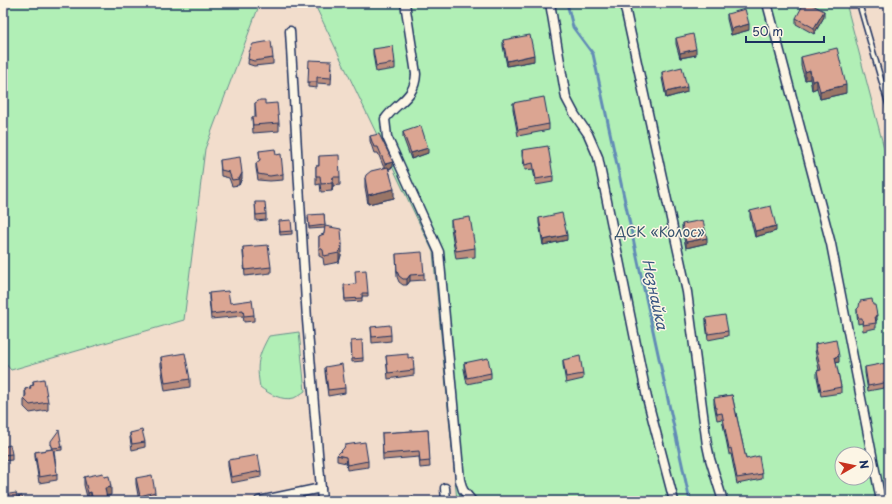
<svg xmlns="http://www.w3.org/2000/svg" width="892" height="504" font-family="'Playpen Sans',sans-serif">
<rect width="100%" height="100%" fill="#f2ddcc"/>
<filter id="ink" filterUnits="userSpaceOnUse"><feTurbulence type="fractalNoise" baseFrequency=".025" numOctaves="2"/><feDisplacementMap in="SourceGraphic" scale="8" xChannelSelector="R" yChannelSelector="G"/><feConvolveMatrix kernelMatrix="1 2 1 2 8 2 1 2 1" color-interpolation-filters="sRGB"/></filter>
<g filter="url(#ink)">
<g fill="#b1efb6" stroke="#668f8a" fill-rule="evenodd">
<path d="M 3,3 L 260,3 L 205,149 L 184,320 L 11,370 L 3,361 Z"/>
<path d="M 314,3 L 846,3 L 889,167 L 889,501 L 457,501 L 433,252 ZM 842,454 L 866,454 L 866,478 L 842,478 Z"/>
<path d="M 299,332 L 305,391 C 302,393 298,396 294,398 C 282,401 269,394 260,387 C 256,364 258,356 269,336 Z"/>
</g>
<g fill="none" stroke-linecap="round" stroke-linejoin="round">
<path stroke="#628cb6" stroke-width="3" d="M 567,3 L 573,27 L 593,54 L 690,501"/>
<defs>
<path id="service" d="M 859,3 L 889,107"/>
<g id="minor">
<path d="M 405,3 L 416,74 C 415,98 398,101 385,119 L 387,137 L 439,252 L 460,480 L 463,490 L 472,501"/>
<path d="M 550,3 L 566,98 L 575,115 L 588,134 L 598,157 L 647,398 L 674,501"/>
<path d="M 624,3 L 687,292 L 707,445 L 710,459 L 723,501"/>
<path d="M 767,3 L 831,244 L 881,501"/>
<path d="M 290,31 L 307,320 L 322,501"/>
<path d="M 445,488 L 446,501"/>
<path d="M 259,501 L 321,488"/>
</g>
</defs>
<use href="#service" stroke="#1b2f5e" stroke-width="7"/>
<use href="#minor" stroke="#1b2f5e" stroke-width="11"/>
<use href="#service" stroke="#fcf5e5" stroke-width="4"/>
<use href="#minor" stroke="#fcf5e5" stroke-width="8"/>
</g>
<g fill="#bc8e7e" stroke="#1b2f5e">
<path d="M 727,14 L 749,30 L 731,35 L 727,19 Z"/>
<path d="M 824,17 L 814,34 L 796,24 L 796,18 Z"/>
<path d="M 676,38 L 696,55 L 680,58 L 676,44 Z"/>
<path d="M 503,40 L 534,61 L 507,66 L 503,46 Z"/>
<path d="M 373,49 L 395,63 L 395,69 L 376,72 L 373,54 Z"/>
<path d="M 249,52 L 273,58 L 273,64 L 254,66 L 248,64 Z"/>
<path d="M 801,57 L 846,93 L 820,99 L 817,88 L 812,90 L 810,79 L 805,80 L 801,66 Z"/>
<path d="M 332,67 L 331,84 L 317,83 L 317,88 L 308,87 L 308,82 Z"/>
<path d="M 662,72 L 687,92 L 666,98 L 662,78 Z"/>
<path d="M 255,103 L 265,104 L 279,123 L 279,131 L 253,133 L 252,117 L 255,117 Z"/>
<path d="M 513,103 L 549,124 L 549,130 L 518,136 L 513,109 Z"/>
<path d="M 403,132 L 428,153 L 411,159 L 403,137 Z"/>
<path d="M 370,136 L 393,167 L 389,169 L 394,198 L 368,204 L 365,187 L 365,178 L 384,168 L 378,153 L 374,153 L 370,141 Z"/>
<path d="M 522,150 L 553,176 L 553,182 L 536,185 L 533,169 L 525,170 L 522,156 Z"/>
<path d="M 259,151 L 276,155 L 283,174 L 283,180 L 270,181 L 258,180 L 256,168 L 256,163 L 260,161 Z"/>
<path d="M 319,156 L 340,177 L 340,185 L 333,186 L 332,191 L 321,192 L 320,184 L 316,185 L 316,166 L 319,166 Z"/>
<path d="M 220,160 L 242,178 L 239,185 L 232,186 L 229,178 L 221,176 Z"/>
<path d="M 255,202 L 266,214 L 266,220 L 256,221 Z"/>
<path d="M 750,211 L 776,231 L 755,237 L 750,217 Z"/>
<path d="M 324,214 L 325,226 L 342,252 L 339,262 L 324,265 L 323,258 L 319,256 L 319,236 L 324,234 L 325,228 L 309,229 L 308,218 Z"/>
<path d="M 539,218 L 567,240 L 543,245 L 539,223 Z"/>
<path d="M 451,220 L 475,248 L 475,257 L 456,259 L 451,228 Z"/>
<path d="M 279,224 L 292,231 L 292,234 L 280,235 Z"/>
<path d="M 682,224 L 707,243 L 686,248 L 682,230 Z"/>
<path d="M 243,247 L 271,267 L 271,273 L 245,276 L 243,253 Z"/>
<path d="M 396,254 L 424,274 L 424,280 L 410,281 L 407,285 L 403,285 L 399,282 L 397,277 Z"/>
<path d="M 344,288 L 368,293 L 368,296 L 362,296 L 362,301 L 345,302 Z"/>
<path d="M 209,293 L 254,315 L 254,321 L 244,322 L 243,316 L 211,319 L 209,299 Z"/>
<path d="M 873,305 L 877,320 L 876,321 L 876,328 L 863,331 L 862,323 L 858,324 L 857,315 L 857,309 Z"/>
<path d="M 706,318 L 728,331 L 728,336 L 708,340 L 706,324 Z"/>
<path d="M 371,327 L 391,335 L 391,341 L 372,343 Z"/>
<path d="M 351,341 L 363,358 L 363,361 L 352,362 Z"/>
<path d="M 815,344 L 839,362 L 836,363 L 841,387 L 841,393 L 821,396 L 817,377 L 817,371 L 819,370 L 815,350 Z"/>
<path d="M 386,356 L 408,358 L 414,370 L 414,375 L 388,379 Z"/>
<path d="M 161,357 L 190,379 L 190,387 L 165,391 L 161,366 Z"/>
<path d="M 563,360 L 583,374 L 583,379 L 566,383 L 563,365 Z"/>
<path d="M 464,363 L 491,373 L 491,379 L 467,384 L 464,369 Z"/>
<path d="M 325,367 L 345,388 L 345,393 L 328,396 L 325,372 Z"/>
<path d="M 865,367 L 889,382 L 889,387 L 868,391 L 865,373 Z"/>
<path d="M 33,381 L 48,402 L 48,410 L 30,413 L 24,407 L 24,399 L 25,396 L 25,389 L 30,388 L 30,386 L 33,385 Z"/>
<path d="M 732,395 L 746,459 L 762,474 L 762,479 L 737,484 L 731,454 L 729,454 L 722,419 L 717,420 L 714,404 L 714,398 Z"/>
<path d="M 428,430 L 430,467 L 420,468 L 419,457 L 383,460 L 382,433 Z"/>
<path d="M 130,433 L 145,442 L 145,447 L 132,450 L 130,438 Z"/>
<path d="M 51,444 L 62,447 L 62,450 L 54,451 L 57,474 L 57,480 L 39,483 L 35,457 L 35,452 L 52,449 L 51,447 Z"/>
<path d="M 3,447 L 12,454 L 12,460 L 3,461 Z"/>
<path d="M 337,455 L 368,461 L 368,467 L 347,470 L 346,463 L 337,461 Z"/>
<path d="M 228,460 L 261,471 L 261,477 L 231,483 L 228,466 Z"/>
<path d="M 84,477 L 111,495 L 107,496 L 107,501 L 91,501 L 91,500 L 88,501 L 84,485 Z"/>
<path d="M 136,478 L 155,492 L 155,498 L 139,501 L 136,484 Z"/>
</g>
<g fill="#997466" stroke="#1b2f5e">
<path d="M 824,11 L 824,17 L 814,34 L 814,28 Z"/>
<path d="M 749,24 L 749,30 L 731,35 L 731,29 Z"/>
<path d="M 696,49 L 696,55 L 680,58 L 680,53 Z"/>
<path d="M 534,55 L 534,61 L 507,66 L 507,61 Z"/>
<path d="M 810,70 L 810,79 L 805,80 L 805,72 Z"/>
<path d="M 817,80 L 817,88 L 812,90 L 812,81 Z"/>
<path d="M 846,85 L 846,93 L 820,99 L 820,91 Z"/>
<path d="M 687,87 L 687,92 L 666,98 L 666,92 Z"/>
<path d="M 428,148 L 428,153 L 411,159 L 411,153 Z"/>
<path d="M 393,162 L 393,167 L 385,170 L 385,164 Z"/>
<path d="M 242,173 L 242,178 L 239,185 L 239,179 Z"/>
<path d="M 333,177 L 333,186 L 332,191 L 332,183 Z"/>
<path d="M 394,189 L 394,198 L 368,204 L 368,195 Z"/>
<path d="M 776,226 L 776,231 L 755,237 L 755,231 Z"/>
<path d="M 567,235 L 567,240 L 543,245 L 543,240 Z"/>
<path d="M 707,238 L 707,243 L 686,248 L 686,242 Z"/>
<path d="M 342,244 L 342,252 L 339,262 L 339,253 Z"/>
<path d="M 410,275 L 410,281 L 407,285 L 407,279 Z"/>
<path d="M 877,315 L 877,320 L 875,322 L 875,316 Z"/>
<path d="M 839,356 L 839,362 L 835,363 L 835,357 Z"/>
<path d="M 111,487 L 111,495 L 105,497 L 105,488 Z"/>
<path d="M 91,492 L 91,500 L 88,501 L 88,493 Z"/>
<path d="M 107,499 L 107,501 L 99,501 Z"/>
</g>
<g fill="#dba592" stroke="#1b2f5e">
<path d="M 804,3 L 809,3 L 824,11 L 814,28 L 796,18 Z"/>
<path d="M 745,9 L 749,24 L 731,29 L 727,14 Z"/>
<path d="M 693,34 L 696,49 L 680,53 L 676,38 Z"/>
<path d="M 530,35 L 534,55 L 507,61 L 503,40 Z"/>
<path d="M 271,41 L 273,58 L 254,61 L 248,59 L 249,52 L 253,44 Z"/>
<path d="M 393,46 L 395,63 L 376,66 L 373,49 Z"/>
<path d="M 837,48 L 846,85 L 820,91 L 817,80 L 812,81 L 810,70 L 805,72 L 801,57 Z"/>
<path d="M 309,60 L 332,61 L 331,78 L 317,77 L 317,82 L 308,82 Z"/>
<path d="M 682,67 L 687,87 L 666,92 L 662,72 Z"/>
<path d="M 544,97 L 549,124 L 518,130 L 513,103 Z"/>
<path d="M 260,100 L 265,100 L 265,104 L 277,103 L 279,123 L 253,125 L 252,117 L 256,117 L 255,103 Z"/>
<path d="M 421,126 L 428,148 L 411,153 L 403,132 Z"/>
<path d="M 379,134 L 393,162 L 385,164 L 378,147 L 374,147 L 370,136 Z"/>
<path d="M 548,146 L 553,176 L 536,179 L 533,163 L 525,165 L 522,150 Z"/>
<path d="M 275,149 L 276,155 L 281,154 L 283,174 L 270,176 L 258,174 L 256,163 L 260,160 L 259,151 Z"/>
<path d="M 339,155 L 340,177 L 333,177 L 332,183 L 321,184 L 320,176 L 316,176 L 316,166 L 319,166 L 319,156 Z"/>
<path d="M 240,157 L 242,173 L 239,179 L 232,180 L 229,172 L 221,170 L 220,160 Z"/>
<path d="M 388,167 L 394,189 L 368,195 L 365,178 L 366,175 L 371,171 Z"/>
<path d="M 255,202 L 265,202 L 266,214 L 256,215 Z"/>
<path d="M 771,206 L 776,226 L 755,231 L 750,211 Z"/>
<path d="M 562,213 L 567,235 L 543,240 L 539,218 Z"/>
<path d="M 324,214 L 325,225 L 309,227 L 308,215 Z"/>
<path d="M 470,217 L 475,248 L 456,251 L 451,220 Z"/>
<path d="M 291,220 L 292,231 L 280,232 L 279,221 Z"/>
<path d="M 703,220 L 707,238 L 686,242 L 682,224 Z"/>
<path d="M 325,226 L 341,229 L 342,244 L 339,253 L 324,256 L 323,250 L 319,247 L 319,236 L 324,234 Z"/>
<path d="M 268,245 L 271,267 L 245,270 L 243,247 Z"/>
<path d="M 422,252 L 424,274 L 410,275 L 407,279 L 403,279 L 399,276 L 397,271 L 396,254 Z"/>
<path d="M 366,270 L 368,293 L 362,293 L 362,298 L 345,299 L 344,285 L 356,284 L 355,271 Z"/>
<path d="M 228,291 L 230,303 L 252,300 L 254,315 L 244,316 L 243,310 L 211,314 L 209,293 Z"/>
<path d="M 872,299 L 873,305 L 875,305 L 877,315 L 875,316 L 876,323 L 863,325 L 862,318 L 858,318 L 857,309 L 859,307 L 860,301 Z"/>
<path d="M 725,315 L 728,331 L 708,334 L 706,318 Z"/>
<path d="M 390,325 L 391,335 L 372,337 L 371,327 Z"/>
<path d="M 362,340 L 363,358 L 352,359 L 351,341 Z"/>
<path d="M 836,340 L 839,356 L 835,357 L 841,387 L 821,391 L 817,371 L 821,370 L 815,344 Z"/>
<path d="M 185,353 L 190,379 L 165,383 L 161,357 Z"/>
<path d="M 408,354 L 408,358 L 413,357 L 414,370 L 388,373 L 386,356 Z"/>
<path d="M 580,356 L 583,374 L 566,377 L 563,360 Z"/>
<path d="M 488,358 L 491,373 L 467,378 L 464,363 Z"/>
<path d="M 886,363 L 889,382 L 868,386 L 865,367 Z"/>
<path d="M 342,364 L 345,388 L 328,390 L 325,367 Z"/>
<path d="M 44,379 L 48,402 L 30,405 L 24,399 L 26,395 L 25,389 L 31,388 L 30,386 L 34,385 L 33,381 Z"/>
<path d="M 732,395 L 746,459 L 759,456 L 762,474 L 737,478 L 731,448 L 729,449 L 722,413 L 717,414 L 714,398 Z"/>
<path d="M 59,430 L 62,447 L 53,448 L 51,444 L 51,441 Z"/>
<path d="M 142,430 L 145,442 L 132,444 L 130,433 Z"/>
<path d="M 428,430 L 430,461 L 420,462 L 419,451 L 383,454 L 382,433 Z"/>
<path d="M 365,442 L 368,461 L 347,465 L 346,457 L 337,455 L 344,448 L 345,445 Z"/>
<path d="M 10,445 L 12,454 L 3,455 L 3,447 Z"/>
<path d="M 53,449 L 57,474 L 39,477 L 35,452 Z"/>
<path d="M 258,455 L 261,471 L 231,477 L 228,460 Z"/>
<path d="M 103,473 L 104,477 L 109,476 L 111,487 L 105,488 L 107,499 L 99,501 L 93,501 L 91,492 L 88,493 L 84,477 Z"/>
<path d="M 152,475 L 155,492 L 140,496 L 136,478 Z"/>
<path d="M 16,493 L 17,497 L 22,496 L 23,501 L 3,501 L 3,495 Z"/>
<path d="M 413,497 L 414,501 L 393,501 L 393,499 Z"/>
</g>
</g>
<g text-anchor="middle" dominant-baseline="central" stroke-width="3" stroke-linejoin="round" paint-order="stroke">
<g font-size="14" fill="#395570" stroke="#fcf5e5">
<text x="660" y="231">ДСК «Колос»</text>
</g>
<g font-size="15" font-style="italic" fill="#385682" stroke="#fcf5e5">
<text transform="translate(656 294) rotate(78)">Незнайка</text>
</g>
</g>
<rect width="892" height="504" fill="none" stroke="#fcf5e5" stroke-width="16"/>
<rect x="8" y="8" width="876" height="488" fill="none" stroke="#1b2f5e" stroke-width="1.5" filter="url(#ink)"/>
<g transform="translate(854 466) rotate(81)"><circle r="19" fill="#fcf5e5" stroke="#a2a6af"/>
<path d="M0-3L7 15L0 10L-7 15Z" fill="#c8321e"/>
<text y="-6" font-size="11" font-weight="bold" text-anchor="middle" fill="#1b2f5e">N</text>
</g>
<path d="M746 36v6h78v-6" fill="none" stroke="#1b2f5e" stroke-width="2"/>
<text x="752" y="36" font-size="12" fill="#1b2f5e" stroke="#fcf5e5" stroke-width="3" paint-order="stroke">50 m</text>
</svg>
